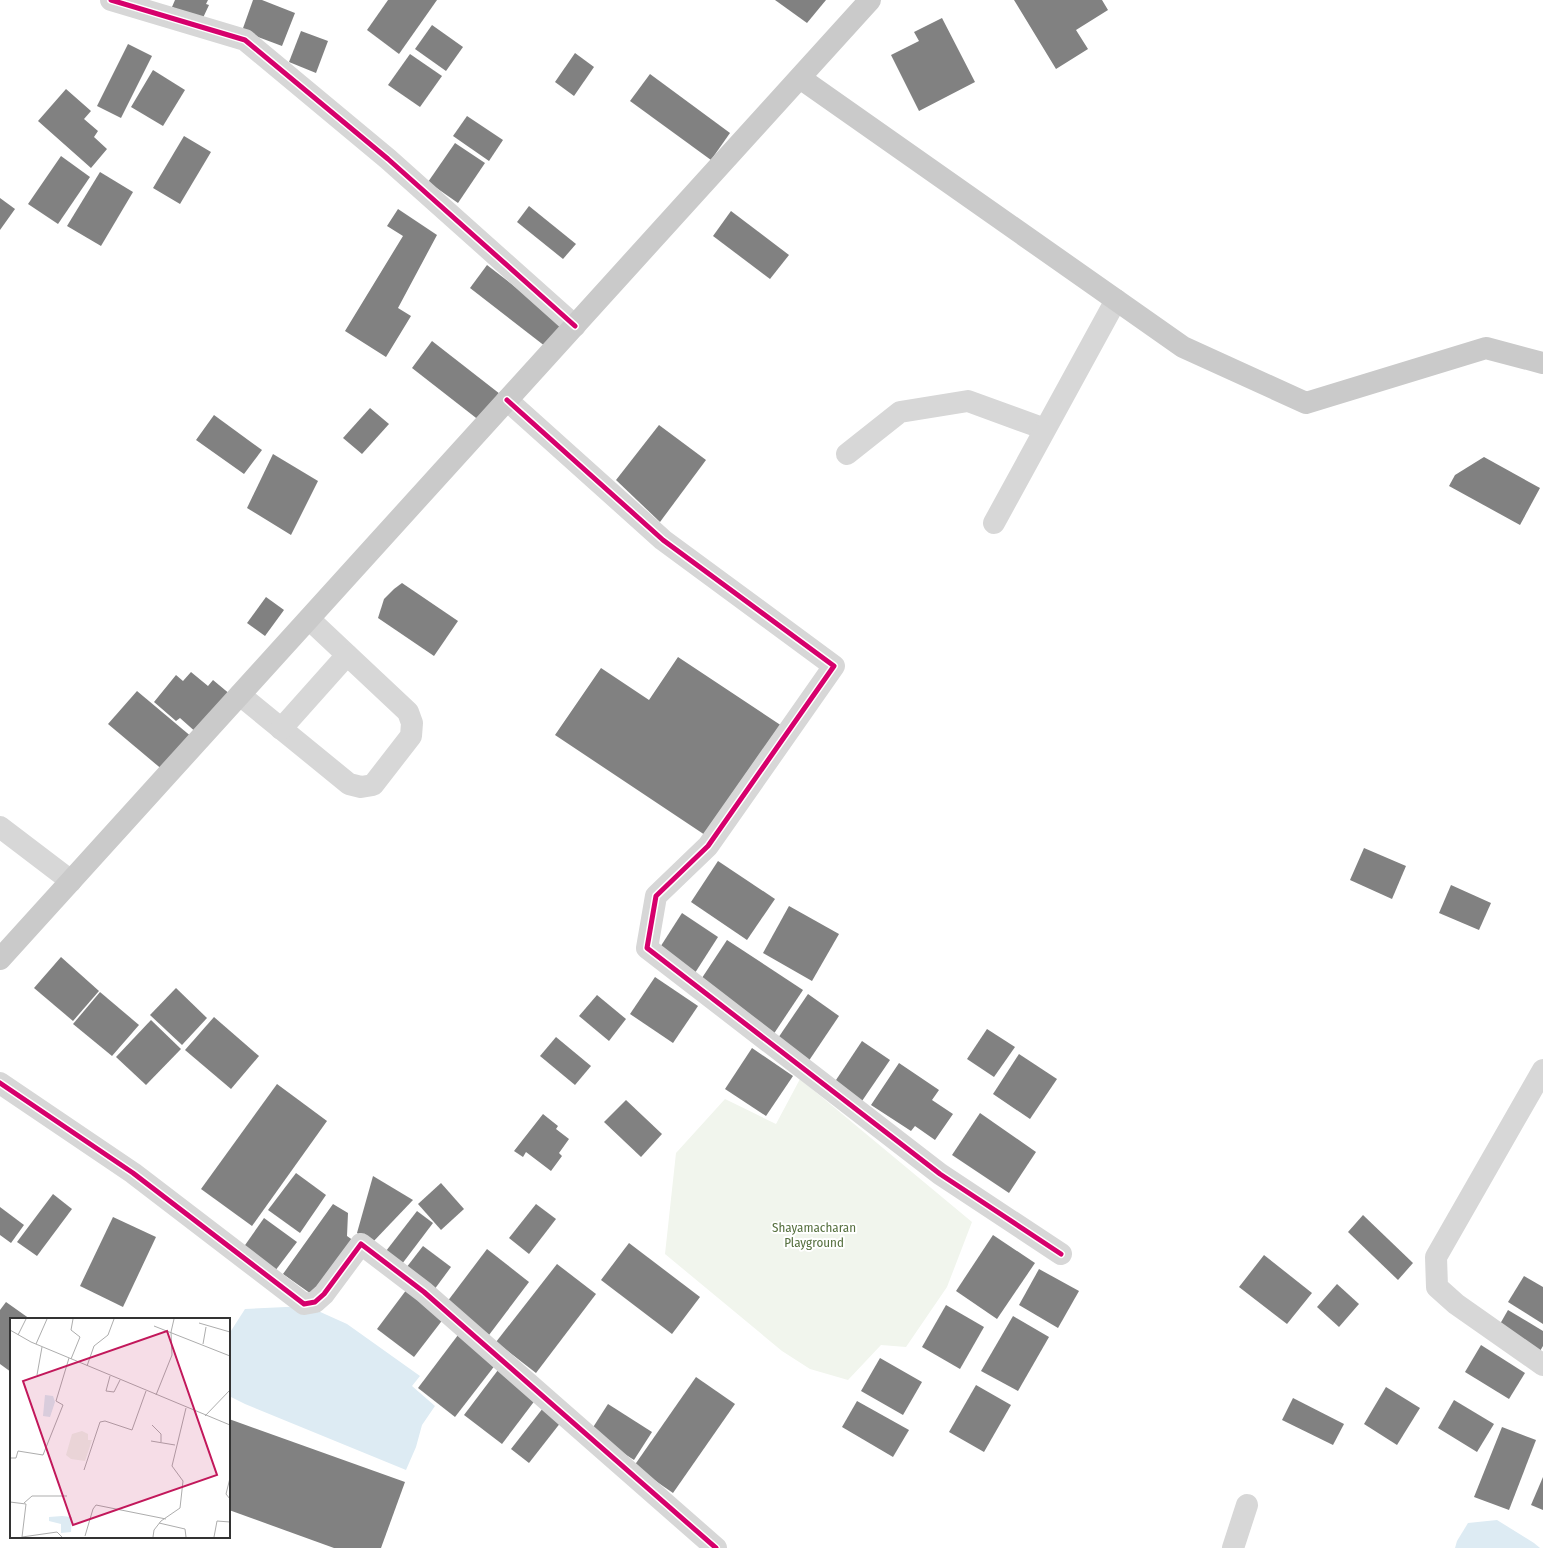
<svg xmlns="http://www.w3.org/2000/svg" width="1543" height="1548" font-family="'Fira Sans Condensed',sans-serif">
<rect width="100%" height="100%" fill="#fff"/>
<path fill="#f1f5ed" d="M 800,1079 L 972,1222 L 947,1287 L 906,1347 L 881,1345 L 848,1380 L 810,1369 L 782,1351 L 665,1254 L 676,1153 L 725,1099 L 776,1124 Z"/>
<g fill="#ddebf3">
<path d="M 307,1306 L 347,1324 L 420,1376 L 412,1386 L 435,1406 L 422,1425 L 416,1447 L 406,1470 L 245,1404 L 229,1396 L 229,1334 L 245,1309 Z"/>
<path d="M 1497,1520 L 1534,1543 L 1540,1548 L 1455,1548 L 1457,1541 L 1468,1523 Z"/>
</g>
<g fill="#818181">
<path d="M 175,0 L 208,0 L 206,4 L 209,5 L 202,20 L 172,7 Z"/>
<path d="M 253,0 L 262,0 L 295,13 L 282,46 L 242,31 Z"/>
<path d="M 388,0 L 437,0 L 399,54 L 367,30 Z"/>
<path d="M 775,0 L 826,0 L 807,23 Z"/>
<path d="M 1014,0 L 1102,0 L 1108,10 L 1076,30 L 1088,49 L 1056,69 Z"/>
<path d="M 942,18 L 975,82 L 919,111 L 891,55 L 919,41 L 914,32 Z"/>
<path d="M 432,25 L 463,47 L 446,71 L 415,49 Z"/>
<path d="M 301,31 L 328,41 L 316,73 L 289,62 Z"/>
<path d="M 128,44 L 152,56 L 121,118 L 97,106 Z"/>
<path d="M 575,53 L 594,67 L 574,96 L 555,82 Z"/>
<path d="M 410,54 L 442,76 L 420,107 L 388,85 Z"/>
<path d="M 153,70 L 185,90 L 163,126 L 131,107 Z"/>
<path d="M 650,74 L 730,133 L 711,160 L 630,101 Z"/>
<path d="M 66,89 L 91,111 L 84,119 L 98,131 L 94,137 L 107,149 L 91,168 L 38,121 Z"/>
<path d="M 467,116 L 503,140 L 489,161 L 453,136 Z"/>
<path d="M 184,136 L 211,152 L 180,204 L 153,188 Z"/>
<path d="M 455,143 L 485,163 L 458,203 L 428,182 Z"/>
<path d="M 61,156 L 90,177 L 58,224 L 28,204 Z"/>
<path d="M 100,172 L 133,192 L 101,246 L 67,226 Z"/>
<path d="M 0,198 L 15,209 L 0,230 Z"/>
<path d="M 529,206 L 576,244 L 563,259 L 517,222 Z"/>
<path d="M 398,209 L 437,235 L 398,308 L 411,316 L 386,357 L 345,331 L 403,236 L 387,226 Z"/>
<path d="M 731,211 L 789,255 L 770,279 L 713,236 Z"/>
<path d="M 487,265 L 567,327 L 550,350 L 470,288 Z"/>
<path d="M 432,341 L 500,394 L 480,421 L 412,368 Z"/>
<path d="M 370,408 L 389,424 L 362,454 L 343,438 Z"/>
<path d="M 214,415 L 262,450 L 244,474 L 196,440 Z"/>
<path d="M 659,425 L 706,460 L 660,522 L 616,480 Z"/>
<path d="M 273,454 L 318,481 L 291,535 L 247,508 Z"/>
<path d="M 1484,457 L 1540,488 L 1520,525 L 1449,486 L 1455,475 Z"/>
<path d="M 402,583 L 458,621 L 434,656 L 378,618 L 384,599 L 394,589 Z"/>
<path d="M 266,597 L 284,610 L 265,636 L 247,623 Z"/>
<path d="M 678,657 L 782,726 L 708,837 L 555,735 L 601,668 L 649,700 Z"/>
<path d="M 191,672 L 208,686 L 213,680 L 231,695 L 198,734 L 180,718 L 176,721 L 154,702 L 176,675 L 183,681 Z"/>
<path d="M 137,691 L 193,738 L 164,771 L 108,724 Z"/>
<path d="M 1364,848 L 1406,866 L 1392,899 L 1350,880 Z"/>
<path d="M 718,861 L 775,899 L 747,940 L 691,902 Z"/>
<path d="M 1451,885 L 1491,903 L 1479,930 L 1439,913 Z"/>
<path d="M 789,906 L 839,934 L 812,981 L 763,953 Z"/>
<path d="M 682,913 L 718,937 L 693,976 L 657,952 Z"/>
<path d="M 727,940 L 803,990 L 773,1035 L 698,984 Z"/>
<path d="M 61,957 L 99,991 L 73,1021 L 34,988 Z"/>
<path d="M 655,977 L 698,1006 L 673,1043 L 630,1014 Z"/>
<path d="M 176,988 L 207,1018 L 182,1045 L 150,1015 Z"/>
<path d="M 100,992 L 139,1025 L 112,1056 L 73,1024 Z"/>
<path d="M 808,994 L 839,1016 L 806,1065 L 774,1044 Z"/>
<path d="M 597,995 L 626,1019 L 609,1041 L 579,1016 Z"/>
<path d="M 214,1017 L 259,1056 L 231,1089 L 185,1050 Z"/>
<path d="M 151,1020 L 181,1049 L 146,1085 L 116,1057 Z"/>
<path d="M 987,1029 L 1015,1047 L 994,1077 L 967,1059 Z"/>
<path d="M 556,1037 L 591,1066 L 575,1085 L 540,1056 Z"/>
<path d="M 862,1041 L 890,1060 L 862,1101 L 834,1083 Z"/>
<path d="M 752,1048 L 793,1076 L 766,1116 L 725,1089 Z"/>
<path d="M 1019,1054 L 1057,1079 L 1030,1119 L 993,1094 Z"/>
<path d="M 899,1063 L 939,1090 L 932,1100 L 953,1114 L 935,1140 L 915,1126 L 911,1131 L 871,1105 Z"/>
<path d="M 277,1084 L 327,1121 L 252,1226 L 201,1189 Z"/>
<path d="M 626,1100 L 662,1134 L 641,1157 L 604,1122 Z"/>
<path d="M 980,1113 L 1036,1152 L 1009,1193 L 952,1155 Z"/>
<path d="M 543,1114 L 558,1126 L 556,1129 L 569,1139 L 559,1153 L 562,1156 L 551,1171 L 526,1152 L 523,1157 L 514,1151 Z"/>
<path d="M 296,1173 L 326,1195 L 300,1233 L 268,1210 Z"/>
<path d="M 373,1176 L 413,1200 L 371,1244 L 357,1233 Z"/>
<path d="M 441,1183 L 464,1209 L 441,1230 L 418,1204 Z"/>
<path d="M 53,1194 L 72,1209 L 37,1256 L 17,1242 Z"/>
<path d="M 333,1204 L 348,1213 L 347,1236 L 354,1241 L 314,1296 L 283,1274 Z"/>
<path d="M 536,1204 L 556,1219 L 529,1254 L 509,1238 Z"/>
<path d="M 0,1207 L 24,1225 L 11,1243 L 0,1235 Z"/>
<path d="M 417,1211 L 433,1223 L 402,1264 L 386,1251 Z"/>
<path d="M 1363,1215 L 1413,1263 L 1398,1280 L 1348,1232 Z"/>
<path d="M 113,1217 L 156,1237 L 123,1307 L 80,1286 Z"/>
<path d="M 264,1218 L 297,1242 L 275,1271 L 243,1248 Z"/>
<path d="M 993,1235 L 1035,1263 L 997,1319 L 956,1291 Z"/>
<path d="M 629,1243 L 700,1297 L 672,1334 L 601,1280 Z"/>
<path d="M 423,1246 L 451,1267 L 434,1290 L 406,1268 Z"/>
<path d="M 487,1249 L 529,1282 L 489,1335 L 447,1302 Z"/>
<path d="M 1264,1255 L 1312,1293 L 1287,1324 L 1239,1287 Z"/>
<path d="M 557,1264 L 596,1294 L 536,1373 L 496,1342 Z"/>
<path d="M 1039,1269 L 1079,1291 L 1058,1328 L 1019,1305 Z"/>
<path d="M 1524,1276 L 1543,1287 L 1543,1324 L 1508,1302 Z"/>
<path d="M 1337,1284 L 1359,1304 L 1339,1327 L 1317,1307 Z"/>
<path d="M 407,1289 L 444,1318 L 414,1357 L 377,1329 Z"/>
<path d="M 6,1302 L 30,1319 L 11,1319 L 11,1372 L 0,1364 L 0,1310 Z"/>
<path d="M 946,1305 L 984,1327 L 960,1369 L 922,1347 Z"/>
<path d="M 1508,1310 L 1543,1331 L 1543,1346 L 1537,1356 L 1496,1331 Z"/>
<path d="M 1013,1316 L 1049,1337 L 1018,1391 L 981,1371 Z"/>
<path d="M 458,1335 L 496,1364 L 455,1417 L 418,1388 Z"/>
<path d="M 1481,1345 L 1525,1373 L 1509,1399 L 1465,1372 Z"/>
<path d="M 880,1358 L 922,1382 L 903,1415 L 861,1391 Z"/>
<path d="M 498,1370 L 536,1399 L 502,1444 L 464,1415 Z"/>
<path d="M 696,1377 L 735,1404 L 673,1493 L 634,1466 Z"/>
<path d="M 976,1385 L 1011,1405 L 984,1452 L 949,1432 Z"/>
<path d="M 1386,1387 L 1420,1408 L 1397,1445 L 1364,1424 Z"/>
<path d="M 1293,1398 L 1344,1424 L 1333,1445 L 1282,1420 Z"/>
<path d="M 1454,1400 L 1494,1424 L 1477,1452 L 1438,1428 Z"/>
<path d="M 857,1401 L 909,1430 L 893,1457 L 842,1427 Z"/>
<path d="M 608,1404 L 652,1432 L 634,1460 L 590,1432 Z"/>
<path d="M 543,1408 L 561,1422 L 529,1463 L 511,1449 Z"/>
<path d="M 229,1419 L 405,1482 L 381,1548 L 334,1548 L 229,1510 Z"/>
<path d="M 1502,1427 L 1536,1440 L 1509,1510 L 1474,1497 Z"/>
<path d="M 1543,1477 L 1543,1510 L 1531,1505 Z"/>
</g>
<g fill="none" stroke-linecap="round" stroke-linejoin="round">
<g stroke="#d7d7d7" stroke-width="22">
<path d="M 111,0 L 245,40 L 388,159 L 575,326"/>
<path d="M 507,400 L 663,540 L 834,666 L 708,846 L 656,896 L 647,948 L 940,1174 L 1061,1254"/>
<path d="M 847,454 L 900,412 L 968,401 L 1045,429"/>
<path d="M 994,523 L 1116,300"/>
<path d="M 240,695 L 349,784 L 361,787 L 373,785 L 411,736 L 412,723 L 408,712 L 309,619"/>
<path d="M 281,729 L 347,655"/>
<path d="M 0,827 L 71,881"/>
<path d="M 1543,1070 L 1436,1257 L 1437,1287 L 1456,1304 L 1543,1365"/>
<path d="M 0,1083 L 133,1173 L 304,1304 L 315,1302 L 324,1294 L 361,1244 L 424,1292 L 716,1548"/>
<path d="M 1233,1548 L 1247,1505"/>
</g>
<g stroke="#cacaca" stroke-width="22">
<path d="M 800,78 L 1183,347 L 1306,403 L 1486,348 L 1543,363"/>
<path d="M 0,959 L 870,0"/>
</g>
<defs>
<g id="cycleway">
<path d="M 111,0 L 245,40 L 388,159 L 575,326"/>
<path d="M 507,400 L 663,540 L 834,666 L 708,846 L 656,896 L 647,948 L 940,1174 L 1061,1254"/>
<path d="M 0,1083 L 133,1173 L 304,1304 L 315,1302 L 324,1294 L 361,1244 L 424,1292 L 716,1548"/>
</g>
</defs>
<use href="#cycleway" stroke="#fff" stroke-width="8"/>
<use href="#cycleway" stroke="#d6006c" stroke-width="5"/>
</g>
<g text-anchor="middle" dominant-baseline="central" stroke-width="4" stroke-linejoin="round" paint-order="stroke">
<g font-size="13" fill="#56703f" stroke="#fff">
<text x="814" y="1227">Shayamacharan<tspan x="814" dy="15">Playground</tspan></text>
</g>
</g>
<g transform="translate(10 1318)">
<rect width="220" height="220" fill="#fff"/>
<path d="M 72,113 L 78,116 L 78,122 L 82,122 L 75,143 L 61,141 L 56,137 L 62,116 Z" fill="#f1f5ed"/>
<path d="M 35,77 L 43,78 L 45,84 L 40,99 L 33,98 ZM 52,198 L 62,199 L 61,214 L 51,215 L 51,206 L 39,203 L 39,199 Z" fill="#ddebf3"/>
<path fill="none" stroke="#adadad" stroke-width="1" d="M 189,5 L 220,14M 144,8 L 220,38M 0,12 L 21,24 L 220,107M 8,17 L 16,1M 26,26 L 37,1M 193,26 L 196,9M 61,41 L 70,19 L 61,12 L 63,1M 77,48 L 84,28 L 98,17 L 104,1M 27,57 L 32,29M 100,58 L 96,73 L 104,74 L 110,62M 146,77 L 162,37 L 161,14 L 164,1M 195,98 L 220,72M 142,107 L 151,116 L 151,124M 141,123 L 165,127M 0,140 L 6,140 L 8,133 L 33,137 L 53,87 L 46,83 L 59,40M 74,152 L 90,104 L 95,103 L 122,112 L 136,73M 220,160 L 216,176 L 220,181M 0,184 L 16,186 L 12,219M 14,185 L 22,178 L 57,178M 149,205 L 175,211 L 176,219M 75,218 L 83,191 L 86,187 L 156,201M 12,219 L 47,214 L 52,219M 143,219 L 144,212 L 151,203 L 170,190 L 173,163 L 162,148 L 176,90M 204,219 L 207,203 L 220,204"/>
<path fill="#c2185b" fill-opacity="0.15" stroke="#c2185b" stroke-width="2" d="M 157,13 L 207,157 L 63,207 L 13,63 Z"/>
<rect width="220" height="220" fill="none" stroke="#333" stroke-width="2"/>
</g>
</svg>
